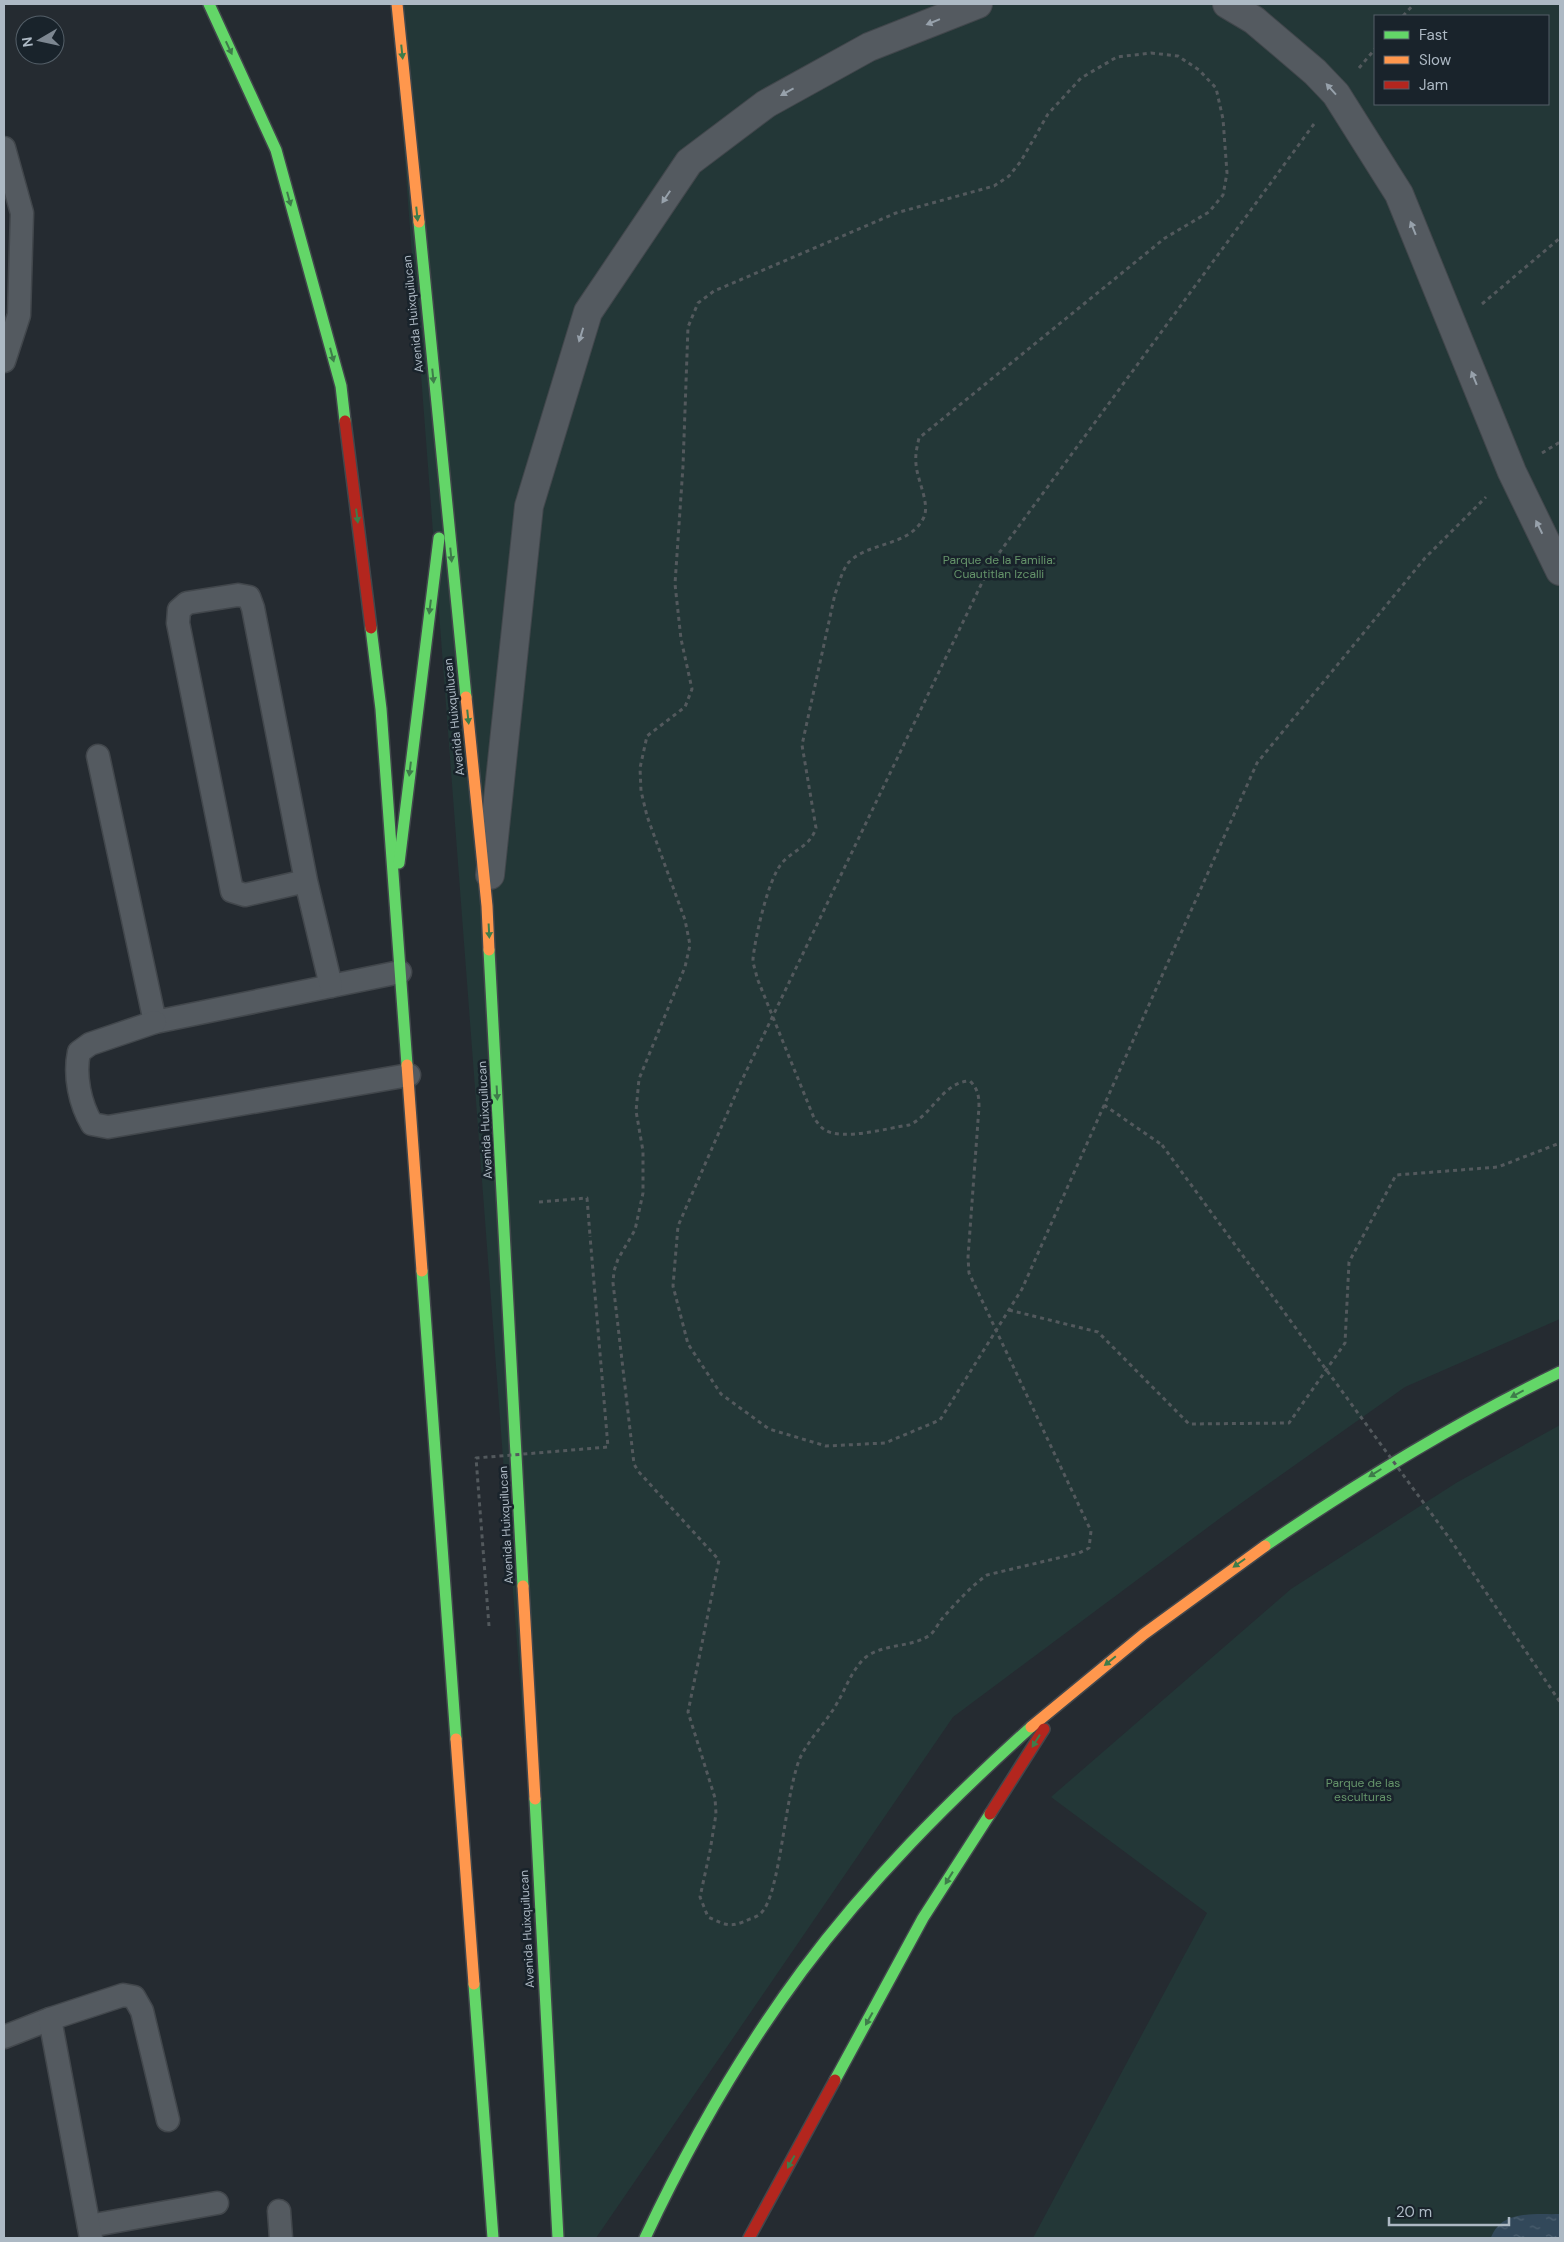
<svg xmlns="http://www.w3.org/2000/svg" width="1564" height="2242" font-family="'DM Sans',sans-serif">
<defs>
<pattern id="water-ripples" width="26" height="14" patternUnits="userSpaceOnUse" patternTransform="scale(1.25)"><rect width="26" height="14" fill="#32485a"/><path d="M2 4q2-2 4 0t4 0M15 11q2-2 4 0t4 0" fill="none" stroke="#4d6070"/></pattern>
</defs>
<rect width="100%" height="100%" fill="#252b31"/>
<g fill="#233737" fill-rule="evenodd">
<path d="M 393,4 L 1560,4 L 1560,1319 L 1405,1387 L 1223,1516 L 953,1717 L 596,2238 L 562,2238 ZM 1375,16 L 1548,16 L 1548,104 L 1375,104 Z"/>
<path d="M 1560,1425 L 1560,2238 L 1033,2238 L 1207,1913 L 1051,1797 L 1291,1589 L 1456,1483 Z"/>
</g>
<path fill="url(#water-ripples)" d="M 1560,2214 L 1560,2238 L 1491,2238 C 1501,2209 1535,2215 1560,2214 Z"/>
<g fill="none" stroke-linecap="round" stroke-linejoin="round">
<defs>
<g id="lane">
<path d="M 4,148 L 22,213 L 19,315 L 4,361"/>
<path d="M 98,756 L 155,1022 L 400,972"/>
<path d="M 306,881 L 245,895 L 232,891 L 178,623 L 179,610 L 187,603 L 238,595 L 249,597 L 253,608 L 306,881 L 331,986"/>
<path d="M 155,1022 L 90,1044 L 79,1052 C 74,1076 80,1104 92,1124 L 108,1127 L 409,1075"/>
<path d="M 4,2037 L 50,2019"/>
<path d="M 279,2211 L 281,2238"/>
<path d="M 89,2226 L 217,2203"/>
<path d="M 91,2238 L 50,2019 L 123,1995 L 134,1997 L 142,2011 L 168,2120"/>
</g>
<g id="street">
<path d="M 1227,4 L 1254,20 L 1315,72 L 1336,94 L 1399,194 L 1512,472 L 1560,571"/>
<path d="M 490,875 L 529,506 L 588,312 L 689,162 L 766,104 L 869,47 L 978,4"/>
</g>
<g id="fast">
<path d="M 209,4 L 276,150 L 341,386 L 345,421"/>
<path d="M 419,222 L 466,697"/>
<path d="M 371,628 L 381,709 L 407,1065"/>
<path d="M 399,863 L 439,538"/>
<path d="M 489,950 L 523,1586"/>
<path d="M 422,1271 L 456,1739"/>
<path d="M 1265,1546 C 1360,1481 1457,1422 1560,1372"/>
<path d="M 535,1799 L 558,2238"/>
<path d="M 474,1984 L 493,2238"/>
<path d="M 835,2080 L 923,1918 L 990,1814"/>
<path d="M 645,2238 C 689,2144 740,2055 802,1971 C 869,1881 948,1802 1031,1727"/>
</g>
<g id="slow">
<path d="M 397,4 L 419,222"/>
<path d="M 466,697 L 487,906 L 489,950"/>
<path d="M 407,1065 L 422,1271"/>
<path d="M 523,1586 L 535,1799"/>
<path d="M 1031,1727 L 1144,1634 L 1265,1546"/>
<path d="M 456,1739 L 474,1984"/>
</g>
<g id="jam">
<path d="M 345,421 L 371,628"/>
<path d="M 990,1814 L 1044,1729"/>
<path d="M 749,2238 L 835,2080"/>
</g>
</defs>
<use href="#lane" stroke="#42474c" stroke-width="25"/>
<use href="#street" stroke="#42474c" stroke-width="30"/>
<use href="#fast" stroke="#42474c" stroke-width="14"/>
<use href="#slow" stroke="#42474c" stroke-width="14"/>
<use href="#jam" stroke="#42474c" stroke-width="14"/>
<g stroke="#53595d" stroke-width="3" stroke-dasharray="4 4" stroke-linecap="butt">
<path d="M 1403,16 L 1414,4"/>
<path d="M 1151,53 L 1178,56 L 1199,70 L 1216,88 L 1223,119 L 1227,173 L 1223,195 L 1209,212 L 1165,238 L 919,438 C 917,447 915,455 916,464 C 917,480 930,503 924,517 C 910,547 870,541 849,562 C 842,570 839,584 835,594 L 802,745 L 816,828 C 810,847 794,849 782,863 C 768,879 755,938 753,959 C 753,965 756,972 757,978 L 814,1118 C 817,1122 821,1128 825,1130 C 843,1141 888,1128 909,1125 C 933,1115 942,1082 970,1081 C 978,1089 979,1096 979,1107 L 968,1257 L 969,1273 L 1091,1531 L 1089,1548 L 1079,1553 L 987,1575 C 970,1587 955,1604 941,1620 C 938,1624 935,1631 930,1635 C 911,1648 885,1643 866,1657 C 851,1670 846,1689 836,1705 C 826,1722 812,1736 802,1754 C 785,1785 781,1898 760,1914 C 758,1916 753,1918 750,1919 C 730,1928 728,1926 708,1917 L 700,1897 L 710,1851 L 716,1814 L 715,1798 L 688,1712 L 719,1560 L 638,1471 L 634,1464 L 613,1283 L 614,1271 L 618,1259 L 635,1230 L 643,1193 L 643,1151 L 636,1111 L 639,1079 L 685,967 L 690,945 L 685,920 L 647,816 L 641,791 L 640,768 L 647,736 L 685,707 L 692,689 L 681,639 L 675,584 L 683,466 L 688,327 L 698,303 L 714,291 L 740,280 L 896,213 L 994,186 L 1009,176 L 1021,161 L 1048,114 L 1081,78 L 1117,57 Z"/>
<path d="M 1359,68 L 1375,49"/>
<path d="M 1314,124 L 991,564 L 741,1082 L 678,1226 L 673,1286 L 688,1344 L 721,1394 L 769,1429 L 826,1446 L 885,1443 L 940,1420 L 1022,1289 L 1257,763 L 1425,558 L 1486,497"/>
<path d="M 1482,304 L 1560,238"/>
<path d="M 1542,453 L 1560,442"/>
<path d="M 1104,1105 L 1162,1145"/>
<path d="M 539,1202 L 587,1198 L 590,1236"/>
<path d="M 1009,1310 L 1098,1332 L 1189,1424 L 1289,1423 L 1345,1343 L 1349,1262 L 1396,1175 L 1498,1167 L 1560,1143"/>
</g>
<use href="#lane" stroke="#545a60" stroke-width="22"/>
<use href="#street" stroke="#545a60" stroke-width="28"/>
<use href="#fast" stroke="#63d668" stroke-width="11"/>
<use href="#slow" stroke="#ff974d" stroke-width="11"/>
<use href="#jam" stroke="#b3261e" stroke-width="11"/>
<g stroke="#53595d" stroke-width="3" stroke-dasharray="4 4" stroke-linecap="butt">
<path d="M 1162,1145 L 1450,1539 L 1560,1702"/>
<path d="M 489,1626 L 476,1458 L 608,1447 L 590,1236"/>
</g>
</g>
<defs><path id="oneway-solid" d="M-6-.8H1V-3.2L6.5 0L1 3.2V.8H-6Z" transform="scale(1.25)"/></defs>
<g fill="#97a1ab">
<use href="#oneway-solid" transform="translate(933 22) rotate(158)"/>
<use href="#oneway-solid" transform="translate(1331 89) rotate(-132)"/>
<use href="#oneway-solid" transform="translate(787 92) rotate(151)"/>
<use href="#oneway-solid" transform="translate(666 197) rotate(124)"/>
<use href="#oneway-solid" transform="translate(1413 228) rotate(-112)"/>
<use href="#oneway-solid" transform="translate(581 335) rotate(107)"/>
<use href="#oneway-solid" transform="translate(1474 378) rotate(-112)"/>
<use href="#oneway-solid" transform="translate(1539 527) rotate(-116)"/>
</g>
<g fill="#3e7c4a">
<use href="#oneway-solid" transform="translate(229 48) rotate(65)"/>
<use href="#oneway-solid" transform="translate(402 52) rotate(84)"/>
<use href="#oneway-solid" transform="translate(289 199) rotate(75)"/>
<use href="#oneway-solid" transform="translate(417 214) rotate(84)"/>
<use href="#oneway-solid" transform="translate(332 355) rotate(75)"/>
<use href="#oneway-solid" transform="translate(433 376) rotate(84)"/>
<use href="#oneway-solid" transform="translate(357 516) rotate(83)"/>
<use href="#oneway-solid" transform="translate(451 555) rotate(84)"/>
<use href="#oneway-solid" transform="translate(430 607) rotate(97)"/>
<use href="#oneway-solid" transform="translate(468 717) rotate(84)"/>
<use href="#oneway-solid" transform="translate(410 769) rotate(97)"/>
<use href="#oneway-solid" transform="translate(489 931) rotate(87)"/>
<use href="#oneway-solid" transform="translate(497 1093) rotate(87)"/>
<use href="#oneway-solid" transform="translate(1517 1394) rotate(152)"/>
<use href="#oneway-solid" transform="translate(1375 1473) rotate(148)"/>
<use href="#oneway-solid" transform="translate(1239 1563) rotate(145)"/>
<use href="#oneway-solid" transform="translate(1110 1661) rotate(141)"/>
<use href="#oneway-solid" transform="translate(1036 1741) rotate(122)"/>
<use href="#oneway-solid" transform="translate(949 1878) rotate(122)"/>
<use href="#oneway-solid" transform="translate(869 2019) rotate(119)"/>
<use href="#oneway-solid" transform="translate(791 2162) rotate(119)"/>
</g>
<g text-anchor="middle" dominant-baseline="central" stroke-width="5" stroke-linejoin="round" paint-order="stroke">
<g font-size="12" fill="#adb9c4" stroke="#19232b">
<text transform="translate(413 314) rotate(-96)">Avenida Huixquilucan</text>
<text transform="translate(454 717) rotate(-96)">Avenida Huixquilucan</text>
<text transform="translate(485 1120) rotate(-93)">Avenida Huixquilucan</text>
<text transform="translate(506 1525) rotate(-93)">Avenida Huixquilucan</text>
<text transform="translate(527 1929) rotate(-93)">Avenida Huixquilucan</text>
</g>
<g font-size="12" fill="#65946a" stroke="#19232b">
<text x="999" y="560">Parque de la Familia:<tspan x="999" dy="14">Cuautitlan Izcalli</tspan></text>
<text x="1363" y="1783">Parque de las<tspan x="1363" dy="14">esculturas</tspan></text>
</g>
</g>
<rect width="1564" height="2242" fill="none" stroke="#adb9c4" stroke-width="10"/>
<rect x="1374" y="15" width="175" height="90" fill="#19232b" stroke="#545f68"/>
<rect x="1384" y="31" width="25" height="8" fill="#63d668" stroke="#545f68"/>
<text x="1419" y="40" font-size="15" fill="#adb9c4">Fast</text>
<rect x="1384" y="56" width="25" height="8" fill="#ff974d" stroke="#545f68"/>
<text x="1419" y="65" font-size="15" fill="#adb9c4">Slow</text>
<rect x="1384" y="81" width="25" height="8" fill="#b3261e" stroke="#545f68"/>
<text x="1419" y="90" font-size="15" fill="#adb9c4">Jam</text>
<g transform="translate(40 40) rotate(261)"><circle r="24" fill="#19232b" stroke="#545f68"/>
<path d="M0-4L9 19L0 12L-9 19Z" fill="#7d8791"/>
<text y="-8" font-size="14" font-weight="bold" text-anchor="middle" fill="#adb9c4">N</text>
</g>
<path d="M1389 2217v8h120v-8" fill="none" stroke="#adb9c4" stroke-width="2.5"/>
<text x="1396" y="2217" font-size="15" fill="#adb9c4" stroke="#19232b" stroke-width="4" paint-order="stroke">20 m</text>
</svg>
